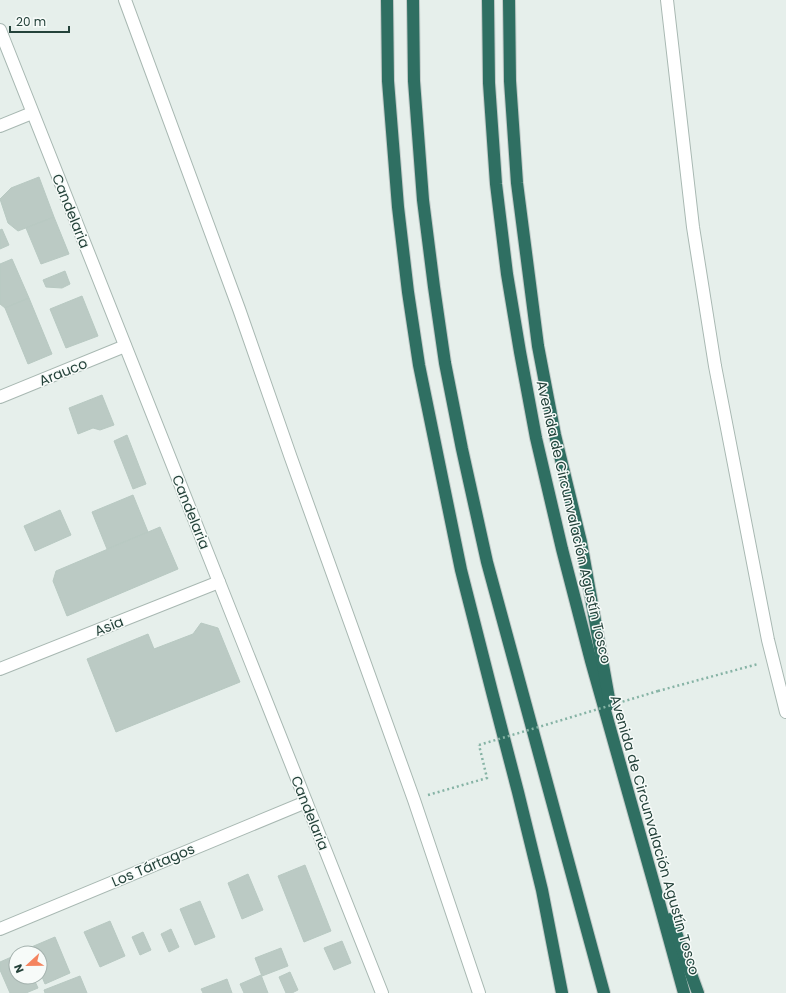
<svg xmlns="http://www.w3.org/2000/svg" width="786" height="993" font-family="Poppins,sans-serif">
<rect width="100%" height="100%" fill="#e6efeb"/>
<g fill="#bbcac4" stroke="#b8c9c2">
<path d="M 39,177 L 54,217 L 18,231 L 8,223 L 0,199 L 11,188 Z"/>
<path d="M 54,217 L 69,254 L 41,264 L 26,228 Z"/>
<path d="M 2,229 L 9,245 L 0,249 L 0,230 Z"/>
<path d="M 12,259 L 29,298 L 5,308 L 0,304 L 0,264 Z"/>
<path d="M 65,271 L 70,284 L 62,288 L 46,287 L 43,280 Z"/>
<path d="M 82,296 L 98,336 L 66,348 L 50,309 Z"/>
<path d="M 29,298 L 52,354 L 28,364 L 5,308 Z"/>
<path d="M 102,395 L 114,425 L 100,430 L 93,428 L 78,434 L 69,408 Z"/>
<path d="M 127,435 L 146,484 L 133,489 L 114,441 Z"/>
<path d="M 133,495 L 148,532 L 107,549 L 92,512 Z"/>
<path d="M 60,510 L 71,535 L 35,551 L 24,526 Z"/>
<path d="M 160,527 L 178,569 L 67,616 L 53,581 L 56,571 Z"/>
<path d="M 201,623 L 218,628 L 240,682 L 116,732 L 87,659 L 148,634 L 154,649 L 193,634 Z"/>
<path d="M 305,865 L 331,931 L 304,942 L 278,876 Z"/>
<path d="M 248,874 L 263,910 L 242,919 L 228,883 Z"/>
<path d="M 200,901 L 215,937 L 195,945 L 180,909 Z"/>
<path d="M 110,921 L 125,956 L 100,967 L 84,932 Z"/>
<path d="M 171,929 L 179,947 L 169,952 L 161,934 Z"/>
<path d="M 143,932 L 151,950 L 140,955 L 132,937 Z"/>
<path d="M 55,937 L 70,973 L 45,984 L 40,972 L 40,953 L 31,953 L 29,948 Z"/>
<path d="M 342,941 L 351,963 L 334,970 L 324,948 Z"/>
<path d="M 281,948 L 288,966 L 262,976 L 255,958 Z"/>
<path d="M 16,955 L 16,977 L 33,977 L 38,988 L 26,993 L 10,993 L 0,970 L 0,962 Z"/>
<path d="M 290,972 L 298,990 L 292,993 L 286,993 L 279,977 Z"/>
<path d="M 261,975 L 268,993 L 244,993 L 240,984 Z"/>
<path d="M 80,976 L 87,993 L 45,993 L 44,990 Z"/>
<path d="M 227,979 L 232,993 L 203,993 L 201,989 Z"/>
</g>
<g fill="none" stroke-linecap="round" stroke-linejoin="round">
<defs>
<g id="minor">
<path d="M 0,30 L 382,993"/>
<path d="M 0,126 L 32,113"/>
<path d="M 0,397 L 125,346"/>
<path d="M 0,669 L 219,582"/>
<path d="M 0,929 L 306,802"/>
</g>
<g id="tertiary">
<path d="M 125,0 L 239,309 L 291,458 L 414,800 L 479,993"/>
<path d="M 667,0 L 693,227 L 715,366 L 768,640 L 786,712"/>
</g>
<g id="motorway">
<path d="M 387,0 L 388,81 L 398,207 L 408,292 L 419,365 L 461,570 L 492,692 L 518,792 L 542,890 L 562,993"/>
<path d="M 413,0 L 414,81 L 423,200 L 434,287 L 445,363 L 462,449 L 487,562 L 604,993"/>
<path d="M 488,0 L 489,83 L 496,184 L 507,274 L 520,352 L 536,438 L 562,549 L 591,661 L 659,902 L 684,993"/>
<path d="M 509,0 L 510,81 L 517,183 L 538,346 L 555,435 L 581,542 L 610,704"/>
<path d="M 671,919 L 698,993"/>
</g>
</defs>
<use href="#minor" stroke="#a8b8b2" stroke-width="14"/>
<use href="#tertiary" stroke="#a8b8b2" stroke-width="14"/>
<use href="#motorway" stroke="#c2cac8" stroke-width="14"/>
<g stroke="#86b3a5" stroke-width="2.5" stroke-dasharray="2 3" stroke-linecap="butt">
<path d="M 658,691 L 758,664"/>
<path d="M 428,795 L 487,778 L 479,745"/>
</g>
<use href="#minor" stroke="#fff" stroke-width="12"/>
<use href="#tertiary" stroke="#fff" stroke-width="12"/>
<use href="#motorway" stroke="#2f6f62" stroke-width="12"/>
<path stroke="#86b3a5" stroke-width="2.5" stroke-dasharray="2 3" stroke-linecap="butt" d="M 479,745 L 658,691"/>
</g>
<g text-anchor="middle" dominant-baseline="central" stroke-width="3" stroke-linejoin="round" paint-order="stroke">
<g font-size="14" fill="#24423a" stroke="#f7fbf9">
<text transform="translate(71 211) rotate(68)">Candelaria</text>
<text transform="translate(63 372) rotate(-22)">Arauco</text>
<text transform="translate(191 512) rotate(68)">Candelaria</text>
<text transform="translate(574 522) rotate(77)">Avenida de Circunvalación Agustín Tosco</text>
<text transform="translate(109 626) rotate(-22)">Asia</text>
<text transform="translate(310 813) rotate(68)">Candelaria</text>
<text transform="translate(655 835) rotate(74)">Avenida de Circunvalación Agustín Tosco</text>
<text transform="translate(153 865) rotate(-23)">Los Tártagos</text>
</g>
</g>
<g transform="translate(28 965) rotate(248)"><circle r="19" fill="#f7fbf9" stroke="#a3b1ad"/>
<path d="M0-3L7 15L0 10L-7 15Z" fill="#f4845f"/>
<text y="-6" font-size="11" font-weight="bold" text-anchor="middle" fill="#24423a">N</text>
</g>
<path d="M10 26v6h59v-6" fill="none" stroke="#24423a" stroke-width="2"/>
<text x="16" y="26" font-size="12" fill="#24423a" stroke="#f7fbf9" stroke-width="3" paint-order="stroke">20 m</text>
</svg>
